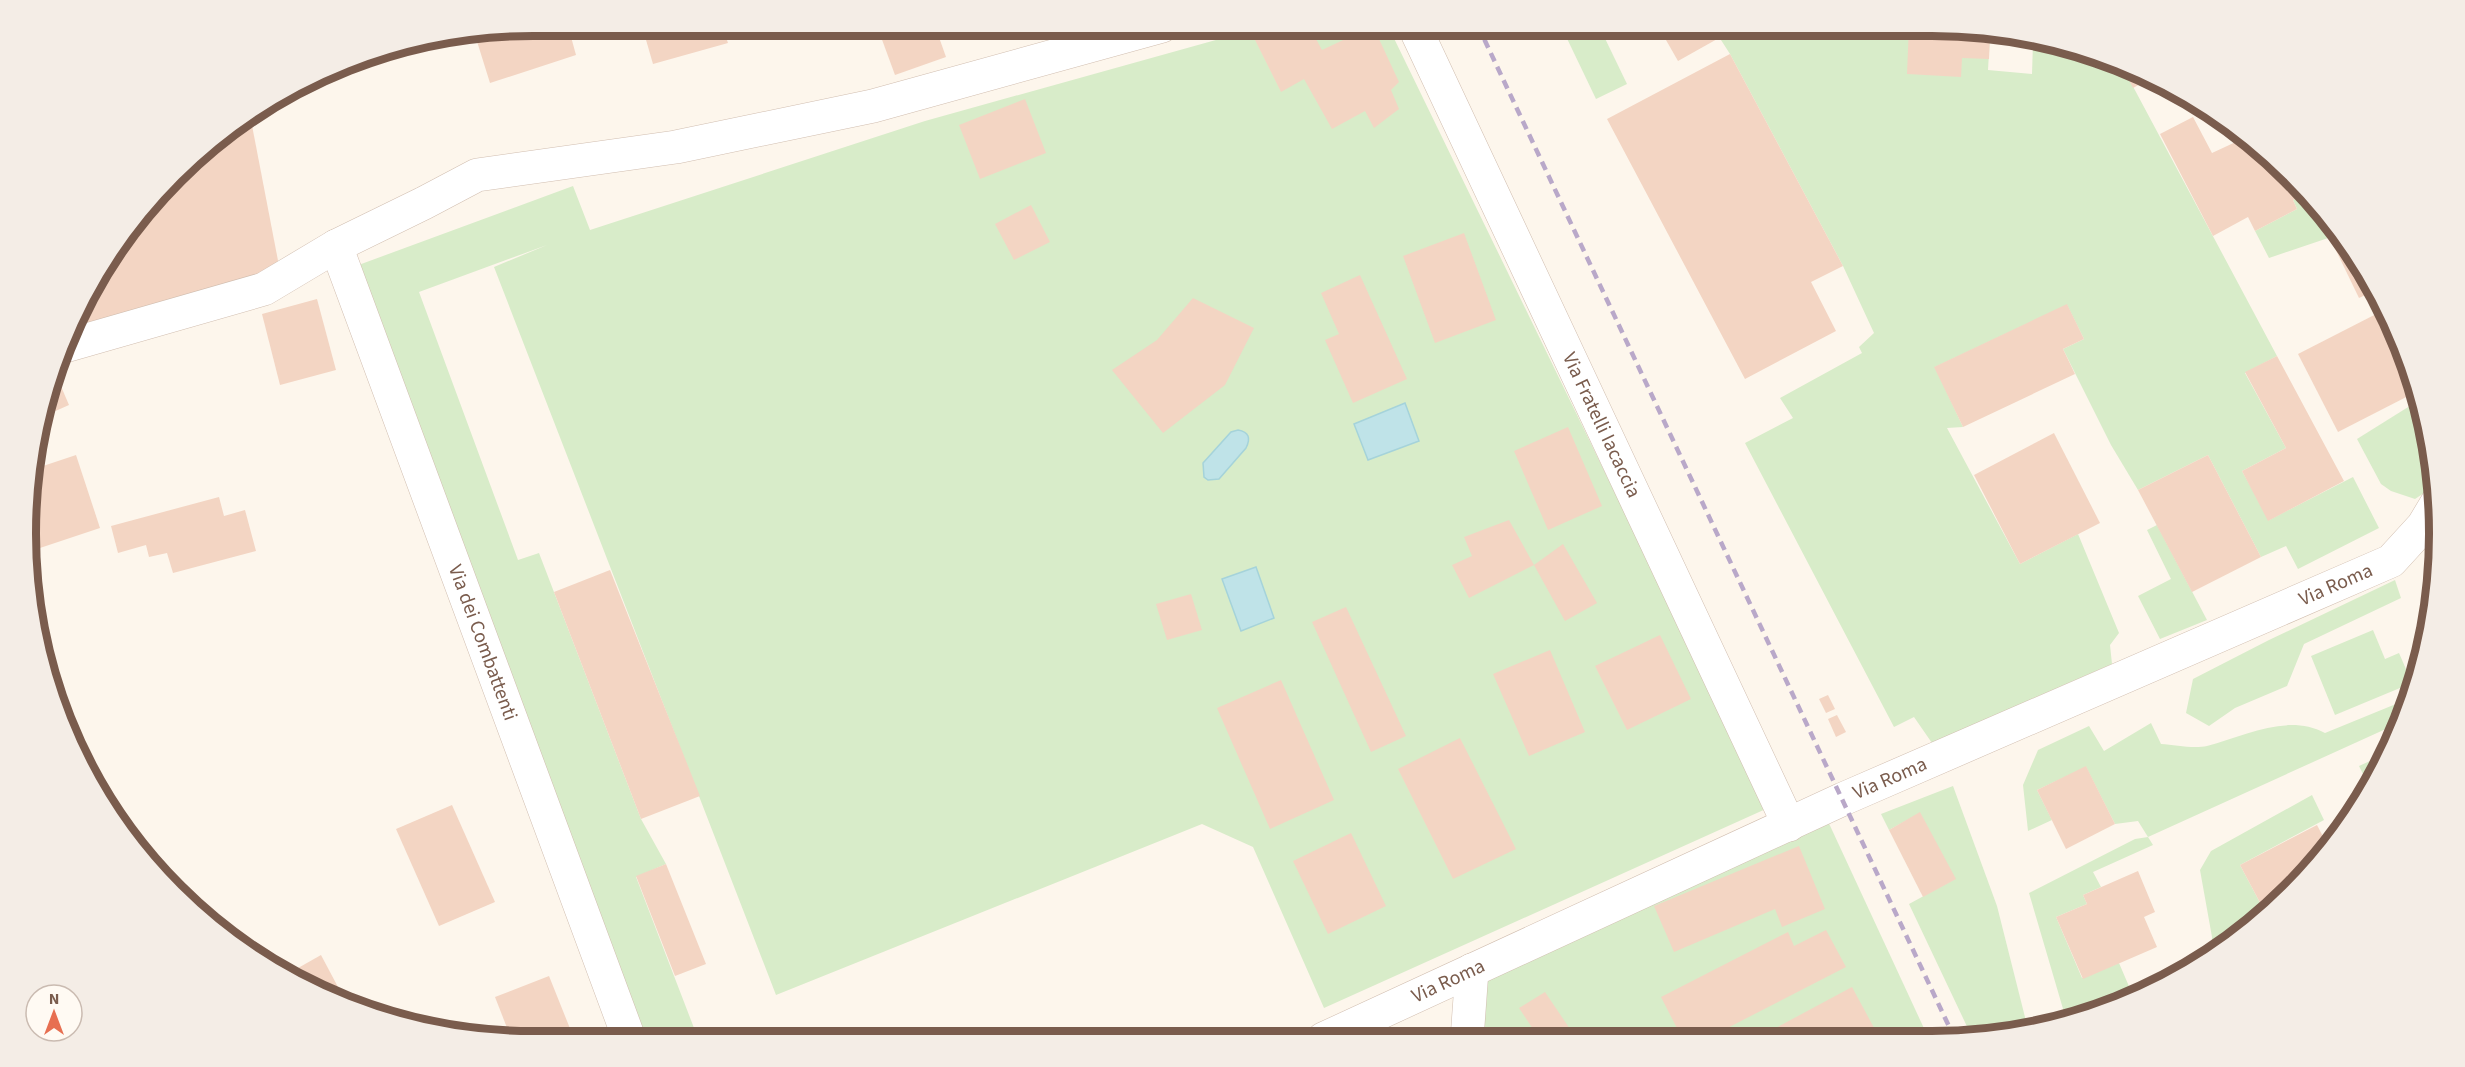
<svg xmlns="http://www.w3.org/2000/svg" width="2465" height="1067" font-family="'Source Sans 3',sans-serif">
<rect width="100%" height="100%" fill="#fdf6ec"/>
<g fill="#d8ecc9">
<path d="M 1266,26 L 1388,26 L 1768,808 L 1324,1008 L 1253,847 L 1202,824 L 776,995 L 494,267 L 547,245 L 419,292 L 518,560 L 539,553 L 641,819 L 666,864 L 636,877 L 699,1041 L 630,1041 L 345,270 L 573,186 L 590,230 L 925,121 Z"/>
<path d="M 1561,26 L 1599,26 L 1627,84 L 1596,99 Z"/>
<path d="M 1712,26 L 1932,26 L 1990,35 L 1988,70 L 2032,74 L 2033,42 L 2095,53 L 2121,64 L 2277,356 L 2245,373 L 2286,448 L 2242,471 L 2269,520 L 2353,477 L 2379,528 L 2298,569 L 2286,546 L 2261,557 L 2208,455 L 2138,490 L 2111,445 L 2063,349 L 2084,339 L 2067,305 L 1935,367 L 1963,427 L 1947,428 L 2020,564 L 2078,534 L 2119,633 L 2110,645 L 2112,664 L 1932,743 L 1914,717 L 1894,727 L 1745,443 L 1793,418 L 1780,398 L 1862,353 L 1859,347 L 1874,333 L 1843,266 L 1730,54 Z"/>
<path d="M 2248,138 L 2270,155 L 2260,161 Z"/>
<path d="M 2306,194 L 2340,234 L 2269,258 L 2255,231 L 2297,209 L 2293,200 Z"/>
<path d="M 2421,399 L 2436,485 L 2415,499 L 2391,491 L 2381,484 L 2357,439 Z"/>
<path d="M 2157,525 L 2207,620 L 2160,639 L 2138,596 L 2171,579 L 2147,530 Z"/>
<path d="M 2395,580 L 2401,598 L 2304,644 L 2287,686 L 2235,708 L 2209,726 L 2186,713 L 2193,679 L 2269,640 Z"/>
<path d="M 2436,587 L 2432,613 L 2423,594 Z"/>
<path d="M 2373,630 L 2385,659 L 2399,653 L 2412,683 L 2335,715 L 2311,656 Z"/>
<path d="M 2413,697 L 2399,723 L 2148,837 L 2153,845 L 2093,872 L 2101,887 L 2083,895 L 2087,904 L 2056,917 L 2082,978 L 2119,963 L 2134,998 L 2126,1003 L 2066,1019 L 2029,893 L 2135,839 L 2148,837 L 2138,821 L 2115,824 L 2086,767 L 2037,790 L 2052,820 L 2028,831 L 2023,785 L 2038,750 L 2089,726 L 2104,751 L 2151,723 L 2161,744 C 2175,745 2194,749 2207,746 C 2245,736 2287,713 2325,733 Z"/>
<path d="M 2381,756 L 2367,782 L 2359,766 Z"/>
<path d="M 1953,786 L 1997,906 L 2028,1029 L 1998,1037 L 1972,1037 L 1909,904 L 1955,879 L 1920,813 L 1889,830 L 1881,814 Z"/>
<path d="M 2312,795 L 2324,820 L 2240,865 L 2265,912 L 2241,936 L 2211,954 L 2212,937 L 2200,870 L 2211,851 Z"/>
<path d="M 1826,817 L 1928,1037 L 1483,1039 L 1488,973 Z"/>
</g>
<g fill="#bfe3e8" stroke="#a5d3da" stroke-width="1.5">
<path d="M 1405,403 L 1419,441 L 1368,460 L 1354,424 Z"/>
<path d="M 1238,430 C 1249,432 1251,438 1246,448 L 1219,479 L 1208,480 L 1204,477 L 1203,463 L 1231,432 Z"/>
<path d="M 1256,567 L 1274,618 L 1241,631 L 1222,579 Z"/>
</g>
<g fill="#f3d5c3">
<path d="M 534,26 L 568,26 L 576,55 L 490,83 L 475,35 Z"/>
<path d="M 642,26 L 722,26 L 728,43 L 653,64 Z"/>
<path d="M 877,26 L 935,26 L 946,57 L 895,75 Z"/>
<path d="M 1248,26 L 1309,26 L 1322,50 L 1373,26 L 1399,82 L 1391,90 L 1399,109 L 1374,128 L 1365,111 L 1332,129 L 1304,79 L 1281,92 Z"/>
<path d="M 1658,26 L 1712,26 L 1719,38 L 1678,61 Z"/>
<path d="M 1909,26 L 1932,26 L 1990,35 L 1989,59 L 1962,58 L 1961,77 L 1907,74 Z"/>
<path d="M 1730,54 L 1843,266 L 1811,282 L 1836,331 L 1745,379 L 1607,119 Z"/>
<path d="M 2121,64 L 2151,78 L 2133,88 Z"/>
<path d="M 342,65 L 341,78 L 291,90 L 290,89 Z"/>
<path d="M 1025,99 L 1046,153 L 980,179 L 959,125 Z"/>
<path d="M 250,115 L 280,271 L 75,330 L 94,279 L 199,151 Z"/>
<path d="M 2193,117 L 2212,153 L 2240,140 L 2233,128 L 2248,138 L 2260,161 L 2270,155 L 2306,194 L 2293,200 L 2297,209 L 2255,231 L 2248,217 L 2213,236 L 2160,134 Z"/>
<path d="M 1031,205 L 1050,242 L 1014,260 L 995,224 Z"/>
<path d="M 1464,233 L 1496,320 L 1435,343 L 1403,256 Z"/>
<path d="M 2340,234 L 2376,290 L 2359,298 L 2330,238 Z"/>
<path d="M 1360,275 L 1407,379 L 1353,403 L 1325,340 L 1339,334 L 1321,293 Z"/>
<path d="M 1193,298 L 1254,328 L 1225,385 L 1163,433 L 1112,370 L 1157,340 Z"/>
<path d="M 317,299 L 336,370 L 280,385 L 262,314 Z"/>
<path d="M 2067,304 L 2084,339 L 2063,349 L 2075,374 L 1963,427 L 1934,367 Z"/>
<path d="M 2384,310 L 2397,336 L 2418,391 L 2338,432 L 2298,354 Z"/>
<path d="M 2277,356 L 2344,481 L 2268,521 L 2242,471 L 2286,448 L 2245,372 Z"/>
<path d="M 57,377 L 69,405 L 42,417 Z"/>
<path d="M 1568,427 L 1602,506 L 1548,530 L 1514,451 Z"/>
<path d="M 2054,433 L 2100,523 L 2020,564 L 1974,475 Z"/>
<path d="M 76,455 L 100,528 L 31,551 L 34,469 Z"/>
<path d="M 2208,455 L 2261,557 L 2192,592 L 2138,490 Z"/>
<path d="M 219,497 L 224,516 L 245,510 L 256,551 L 173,573 L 167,553 L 149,557 L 146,545 L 118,553 L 111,526 Z"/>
<path d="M 1509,520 L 1534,565 L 1469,598 L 1452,565 L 1472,556 L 1464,537 Z"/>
<path d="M 1563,544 L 1597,603 L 1565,621 L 1534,565 Z"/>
<path d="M 610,570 L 700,796 L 641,819 L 554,592 Z"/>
<path d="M 1191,594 L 1202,630 L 1167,640 L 1156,604 Z"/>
<path d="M 1346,607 L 1406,736 L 1371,752 L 1312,622 Z"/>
<path d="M 1660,635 L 1691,699 L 1627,730 L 1595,666 Z"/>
<path d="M 1550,650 L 1585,732 L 1529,756 L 1493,674 Z"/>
<path d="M 1281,680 L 1334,800 L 1270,829 L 1217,708 Z"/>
<path d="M 1828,695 L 1835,709 L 1826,713 L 1819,699 Z"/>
<path d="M 1837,715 L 1846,732 L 1836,737 L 1828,719 Z"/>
<path d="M 1460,738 L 1516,849 L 1453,879 L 1398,769 Z"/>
<path d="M 2086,766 L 2115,824 L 2066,849 L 2037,790 Z"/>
<path d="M 452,805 L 495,902 L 439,926 L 396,829 Z"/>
<path d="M 1920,812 L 1956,879 L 1923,897 L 1889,830 Z"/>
<path d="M 2317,825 L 2329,848 L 2265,912 L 2240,865 Z"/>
<path d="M 1351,833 L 1386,906 L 1328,934 L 1293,861 Z"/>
<path d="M 1799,846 L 1825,909 L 1782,927 L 1775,909 L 1674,952 L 1654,906 Z"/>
<path d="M 666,864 L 706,964 L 675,976 L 636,876 Z"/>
<path d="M 171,869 L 181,893 L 163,872 Z"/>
<path d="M 2138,871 L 2155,912 L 2144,917 L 2157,947 L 2083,979 L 2056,917 L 2087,904 L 2083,895 Z"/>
<path d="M 1826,930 L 1846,967 L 1708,1038 L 1682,1038 L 1661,997 L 1788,932 L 1794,946 Z"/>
<path d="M 321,955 L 347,1004 L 284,976 Z"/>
<path d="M 549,976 L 575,1041 L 534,1042 L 511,1038 L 495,997 Z"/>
<path d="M 1852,987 L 1879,1037 L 1757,1038 Z"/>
<path d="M 1545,992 L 1570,1029 L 1555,1038 L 1539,1038 L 1519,1008 Z"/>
</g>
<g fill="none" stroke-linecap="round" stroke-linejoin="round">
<defs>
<g id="minor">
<path id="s1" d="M 1414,26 L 1789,825"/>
<path id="s2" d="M 336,246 L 630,1041"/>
<path d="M 69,345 L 264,289 L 336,246 L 424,203 L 477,175 L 676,147 L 873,106 L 1162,26"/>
</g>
<g id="tertiary">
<path id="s3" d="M 1323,1039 L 1843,799 L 2391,561 L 2423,526 L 2438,501"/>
<path d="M 1467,1039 L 1472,970"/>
</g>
</defs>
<use href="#minor" stroke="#d1beb0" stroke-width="34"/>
<use href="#tertiary" stroke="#d1beb0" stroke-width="34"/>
<use href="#minor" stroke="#fff" stroke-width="33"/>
<use href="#tertiary" stroke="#fff" stroke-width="33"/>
<path stroke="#b9a8c9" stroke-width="4.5" stroke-dasharray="9 6" stroke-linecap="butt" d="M 1478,26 L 1954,1037"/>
</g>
<g text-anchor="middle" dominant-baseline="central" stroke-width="5" stroke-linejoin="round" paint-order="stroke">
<g font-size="20" fill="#7a5c4d" stroke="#fffaf3">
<text stroke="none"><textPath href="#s1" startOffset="441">Via Fratelli Iacaccia</textPath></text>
<text stroke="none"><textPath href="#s3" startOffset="1110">Via Roma</textPath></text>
<text stroke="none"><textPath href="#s2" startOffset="423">Via dei Combattenti</textPath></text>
<text stroke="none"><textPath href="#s3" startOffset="624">Via Roma</textPath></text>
<text stroke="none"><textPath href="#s3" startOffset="138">Via Roma</textPath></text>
</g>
</g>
<path d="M0 0H2465V1067H0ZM533 36H1932A497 497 0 0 1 2429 533V534A497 497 0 0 1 1932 1031H533A497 497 0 0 1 36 534V533A497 497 0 0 1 533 36Z" fill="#f4ede6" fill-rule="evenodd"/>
<path fill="none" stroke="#7a5c4d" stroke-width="8" d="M533 36H1932A497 497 0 0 1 2429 533V534A497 497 0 0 1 1932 1031H533A497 497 0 0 1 36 534V533A497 497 0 0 1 533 36Z"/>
<g transform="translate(54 1013)"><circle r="28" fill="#fffaf3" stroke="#cabbb1" stroke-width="1.5"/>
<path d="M0-4.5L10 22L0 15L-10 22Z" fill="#e76f51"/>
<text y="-9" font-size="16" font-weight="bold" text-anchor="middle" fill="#7a5c4d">N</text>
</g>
</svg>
